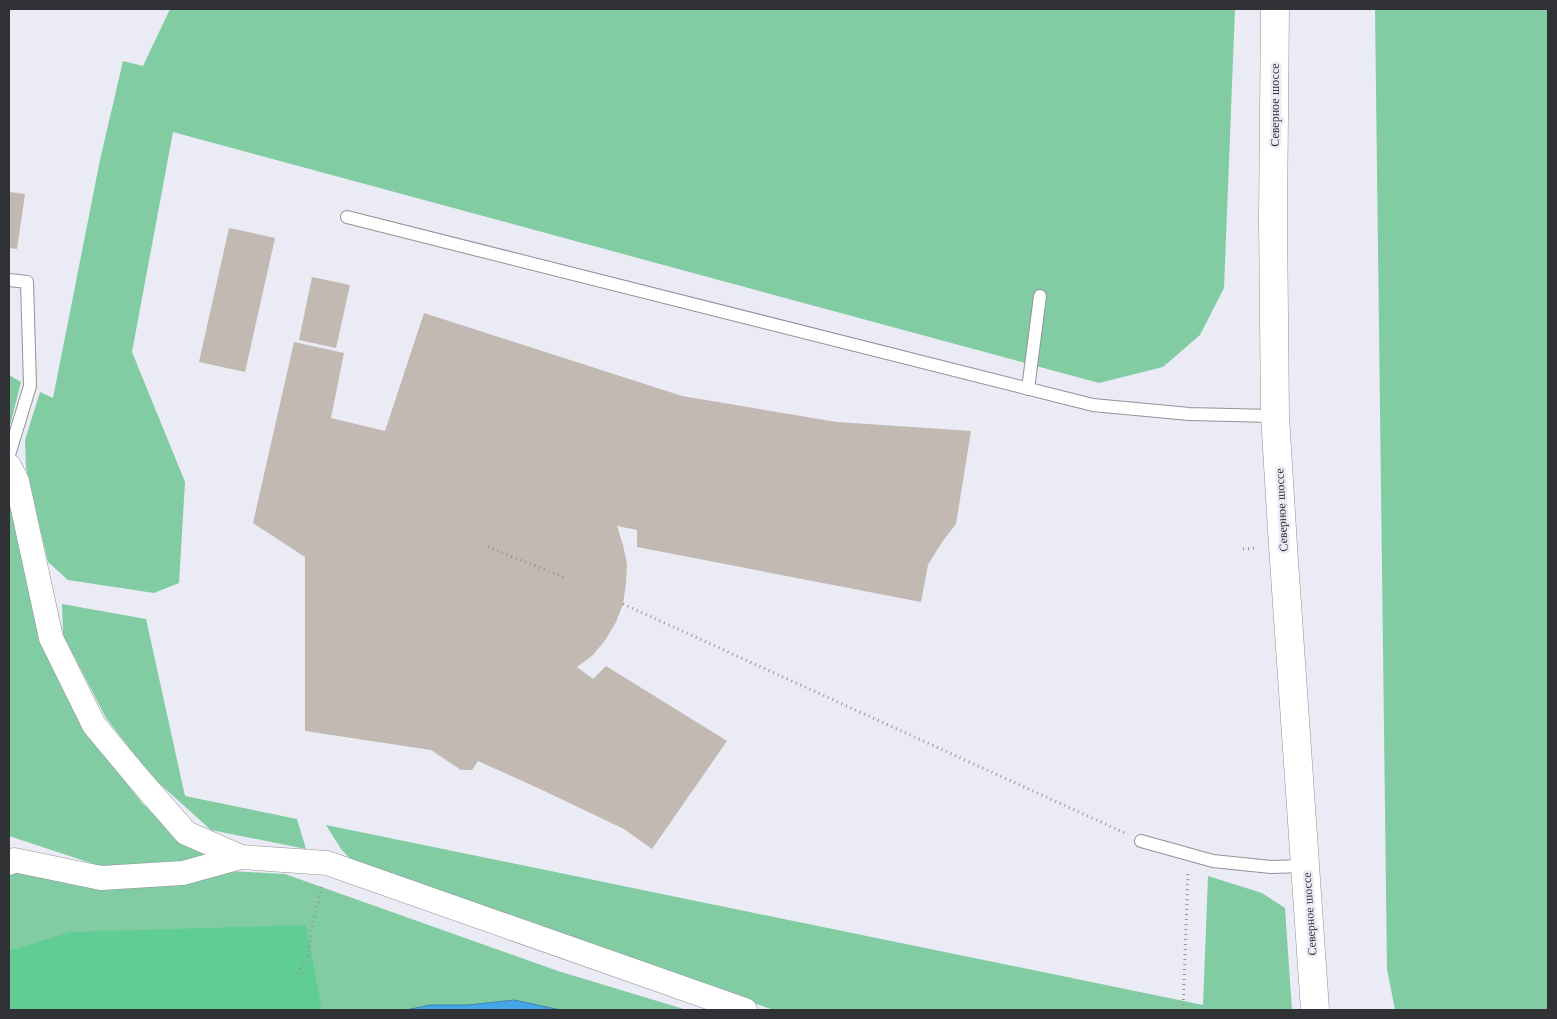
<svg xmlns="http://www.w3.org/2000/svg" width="1557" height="1019" font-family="'Libre Baskerville',serif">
<rect width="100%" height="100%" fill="#ebebf5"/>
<g fill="#82cca3">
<path d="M 170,9 L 1235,9 L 1224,288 L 1200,335 L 1163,367 L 1099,383 L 173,132 L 132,352 L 185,482 L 179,583 L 154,593 L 68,580 L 48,562 L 26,468 L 25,440 L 40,392 L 53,398 L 100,160 L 123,61 L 143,66 Z"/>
<path d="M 1375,9 L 1548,9 L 1548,1010 L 1395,1010 L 1387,969 Z"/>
<path d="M 9,375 L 21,382 L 9,430 Z"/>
<path d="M 9,493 L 86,730 L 142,803 L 182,841 L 218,858 L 106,868 L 9,836 Z"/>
<path d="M 62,604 L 146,619 L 185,796 L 297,819 L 306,849 L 211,830 L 151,776 L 106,718 L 63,635 Z"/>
<path d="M 326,825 L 1203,1005 L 1208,876 L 1262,893 L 1285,908 L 1292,1010 L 774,1010 L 361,870 L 341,849 Z"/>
<path d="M 24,870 L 231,871 L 285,874 L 558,971 L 687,1010 L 561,1010 L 514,1000 L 468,1005 L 430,1005 L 406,1010 L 9,1010 L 9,873 Z"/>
</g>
<path fill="#60cd95" d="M 306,925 L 322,1010 L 9,1010 L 9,951 L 70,932 Z"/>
<path fill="#44a6e6" stroke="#3e83b1" d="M 514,1000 L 561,1010 L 406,1010 L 430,1005 L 468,1005 Z"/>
<g fill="#c1b9b2">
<path d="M 9,192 L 25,194 L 17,249 L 9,248 Z"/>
<path d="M 229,228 L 275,238 L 245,372 L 199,362 Z"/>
<path d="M 312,277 L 350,285 L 336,348 L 299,340 Z"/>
<path d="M 424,313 L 682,396 L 837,422 L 971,431 L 956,524 L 942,542 L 928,565 L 921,602 L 637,547 L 637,530 L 617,526 L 623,545 L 627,564 L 626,584 L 623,604 L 616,622 L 606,639 L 593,655 L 577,667 L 593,679 L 606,666 L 727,741 L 652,849 L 624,829 L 540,789 L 478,761 L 472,770 L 461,770 L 431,750 L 305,731 L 305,557 L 253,523 L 294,342 L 344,353 L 331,418 L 385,431 Z"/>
</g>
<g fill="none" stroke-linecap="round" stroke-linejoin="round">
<defs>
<g id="lane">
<path d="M 347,217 L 1093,405 L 1189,414 L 1275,416"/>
<path d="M 9,280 L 27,282 L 30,386 L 9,455"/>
<path d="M 1028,389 L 1040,296"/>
<path d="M 1141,841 L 1213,861 L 1271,867 L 1305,866"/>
</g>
<g id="street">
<path d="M 9,466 L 17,481 L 51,638 L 94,725 L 139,779 L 186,833 L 241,857"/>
<path d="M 9,863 L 14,860 L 101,878 L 183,873 L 241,857 L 327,863 L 745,1010"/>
</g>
<path id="secondary" d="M 1275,9 L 1273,219 L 1275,416 L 1283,546 L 1315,1010"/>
</defs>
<use href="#lane" stroke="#92929b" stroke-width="14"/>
<use href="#street" stroke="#92929b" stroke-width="25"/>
<use href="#secondary" stroke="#92929b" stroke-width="29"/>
<g stroke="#94949b" stroke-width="3" stroke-dasharray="1 4" stroke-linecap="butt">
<path d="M 488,547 L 566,578"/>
<path d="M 1243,549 L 1258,548"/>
<path d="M 623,604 L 1125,833"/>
<path d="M 295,978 L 308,956 L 312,926 L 322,886"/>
<path d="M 1183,1010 L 1188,873"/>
</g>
<use href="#lane" stroke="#fff" stroke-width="12"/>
<use href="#street" stroke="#fff" stroke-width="24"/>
<use href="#secondary" stroke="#fff" stroke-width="28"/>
</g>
<g text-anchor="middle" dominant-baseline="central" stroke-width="5" stroke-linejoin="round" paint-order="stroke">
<g font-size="12" fill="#313235" stroke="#ebebf5">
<text transform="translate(1274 105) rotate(-90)">Северное шоссе</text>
<text transform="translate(1281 510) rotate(-93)">Северное шоссе</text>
<text transform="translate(1309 914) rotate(-94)">Северное шоссе</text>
</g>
</g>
<rect width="1557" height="1019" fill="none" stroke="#313235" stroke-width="20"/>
</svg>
